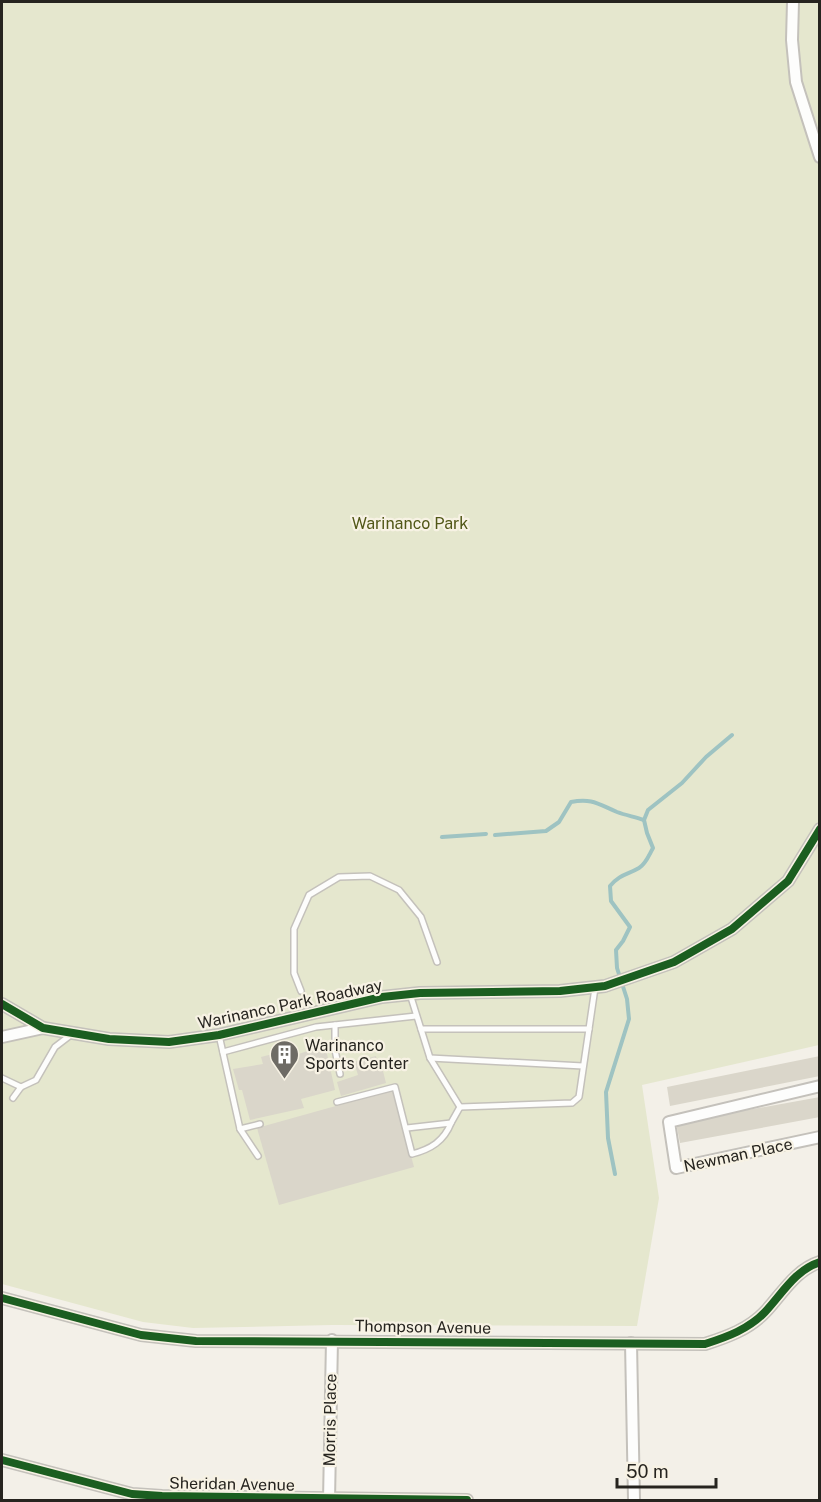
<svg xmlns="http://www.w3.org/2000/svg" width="821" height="1502" font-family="'Public Sans',sans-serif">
<rect width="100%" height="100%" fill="#f3f0e8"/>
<path fill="#e5e7ce" d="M 2,2 L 819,2 L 819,1045 L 642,1085 L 659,1198 L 637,1326 L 332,1325 L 193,1328 L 143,1322 L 2,1284 Z"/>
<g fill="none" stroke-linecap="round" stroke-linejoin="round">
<g stroke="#9ec3c2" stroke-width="4">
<path d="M 495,835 L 546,831 L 559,822 L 571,802 C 592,798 598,804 617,812 C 625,815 635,817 644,820"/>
<path d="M 442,837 L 486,834"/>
<path d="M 615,1174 L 608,1138 L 606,1092 L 629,1019 L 627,999 L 617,968 L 616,950 L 623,941 L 630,927 L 611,901 L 610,886 C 620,874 627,875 639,868 C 646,864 649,855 653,848 L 647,833 L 644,820 L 648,810 L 682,783 L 706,757 L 732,735"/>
</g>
</g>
<g fill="#dad6ca">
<path d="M 325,1045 L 335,1090 L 301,1099 L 304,1108 L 250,1120 L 242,1090 L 239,1090 L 233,1069 L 263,1064 L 261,1057 L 288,1050 L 290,1057 Z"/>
<path d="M 376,1056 L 379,1068 L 382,1067 L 386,1083 L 341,1096 L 337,1082 L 358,1075 L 354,1062 Z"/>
<path d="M 820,1056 L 820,1076 L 670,1106 L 667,1087 Z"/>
<path d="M 393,1090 L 414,1167 L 279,1205 L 257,1128 Z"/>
<path d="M 820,1097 L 820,1117 L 680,1143 L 676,1123 Z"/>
</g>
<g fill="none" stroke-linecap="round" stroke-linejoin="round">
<defs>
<g id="lane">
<path d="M 301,991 L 294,973 L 294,929 L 309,895 L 339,877 L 370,876 L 399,890 L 421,917 L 437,962"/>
<path d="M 410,994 L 430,1058 L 460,1107"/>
<path d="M 335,1025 L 335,1050 L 340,1074"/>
<path d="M 421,1029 L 589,1029"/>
<path d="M 219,1035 L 240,1129 L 258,1156"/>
<path d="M 223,1052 L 316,1027 L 416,1016"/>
<path d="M 430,1058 L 583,1066"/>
<path d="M 2,1078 L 21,1087"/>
<path d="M 13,1098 L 21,1087 L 36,1080 L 55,1047 L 72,1034"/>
<path d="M 337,1102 L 395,1087 L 412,1154 C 431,1149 444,1141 451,1123"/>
<path d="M 460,1107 L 572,1103 L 579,1097 L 595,988"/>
<path d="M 407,1128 L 451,1123 L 460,1107"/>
<path d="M 240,1129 L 260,1124"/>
</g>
<g id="street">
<path d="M 793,2 L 792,40 L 796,82 L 820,157"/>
<path d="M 2,1004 L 43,1028 L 109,1039 L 169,1042 L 219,1035 L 382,997 L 420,993 L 560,991 L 605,986 L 674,962 L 732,929 L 788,881 L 820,829"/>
<path d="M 2,1037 L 43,1028"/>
<path d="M 820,1086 L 669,1122 L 676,1168 L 820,1137"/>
<path d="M 2,1298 L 141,1335 L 196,1341 L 705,1344 C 727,1337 749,1329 765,1312 C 782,1294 795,1270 820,1262"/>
<path d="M 631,1343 L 634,1500"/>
<path d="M 2,1460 L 132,1494 L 162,1496 L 467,1500"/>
<path d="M 329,1500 L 332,1340"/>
</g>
</defs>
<use href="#lane" stroke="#c4c1bb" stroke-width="8"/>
<use href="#street" stroke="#c4c1bb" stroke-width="14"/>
<use href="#lane" stroke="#fdfdfc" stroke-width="5"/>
<use href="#street" stroke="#fdfdfc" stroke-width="10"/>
<defs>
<g id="cycleway">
<path d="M 2,1004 L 43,1028 L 109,1039 L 169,1042 L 219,1035 L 382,997 L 420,993 L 560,991 L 605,986 L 674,962 L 732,929 L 788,881 L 820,829"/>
<path d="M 2,1298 L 141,1335 L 196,1341 L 705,1344 C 727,1337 749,1329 765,1312 C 782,1294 795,1270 820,1262"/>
<path d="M 2,1460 L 132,1494 L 162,1496 L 467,1500"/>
</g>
</defs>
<use href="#cycleway" stroke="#f7f2e4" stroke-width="11"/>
<use href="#cycleway" stroke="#1b5e20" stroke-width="8"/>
</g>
<defs>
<symbol id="building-pin" viewBox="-11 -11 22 30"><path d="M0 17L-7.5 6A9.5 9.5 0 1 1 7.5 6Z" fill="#6e6b65" stroke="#f7f2e4"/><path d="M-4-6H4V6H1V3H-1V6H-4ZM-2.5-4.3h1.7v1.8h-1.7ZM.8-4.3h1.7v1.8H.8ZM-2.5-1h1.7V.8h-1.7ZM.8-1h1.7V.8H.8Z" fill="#fff"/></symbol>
</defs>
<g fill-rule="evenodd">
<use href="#building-pin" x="268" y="1038" width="33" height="45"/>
</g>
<g text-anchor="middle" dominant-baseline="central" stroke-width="4.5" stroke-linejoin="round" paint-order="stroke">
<g font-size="16" fill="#515717" stroke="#f7f2e4">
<text x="410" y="523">Warinanco Park</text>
</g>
<g font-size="16" fill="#26241f" stroke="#f7f2e4">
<text transform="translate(290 1004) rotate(-12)">Warinanco Park Roadway</text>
<text transform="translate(738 1155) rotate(-12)">Newman Place</text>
<text transform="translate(423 1327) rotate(1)">Thompson Avenue</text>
<text transform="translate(330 1420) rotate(-89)">Morris Place</text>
<text transform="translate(232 1484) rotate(1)">Sheridan Avenue</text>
</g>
<g font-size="16" fill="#26241f" stroke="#f7f2e4" text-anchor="start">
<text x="305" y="1045">Warinanco<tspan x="305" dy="18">Sports Center</tspan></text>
</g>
</g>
<rect width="821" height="1502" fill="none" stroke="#26241f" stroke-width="6"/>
<path d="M617 1478v9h99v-9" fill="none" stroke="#26241f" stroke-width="3"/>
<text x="626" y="1478" font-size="18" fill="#26241f" stroke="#f7f2e4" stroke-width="4.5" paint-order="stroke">50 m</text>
</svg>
